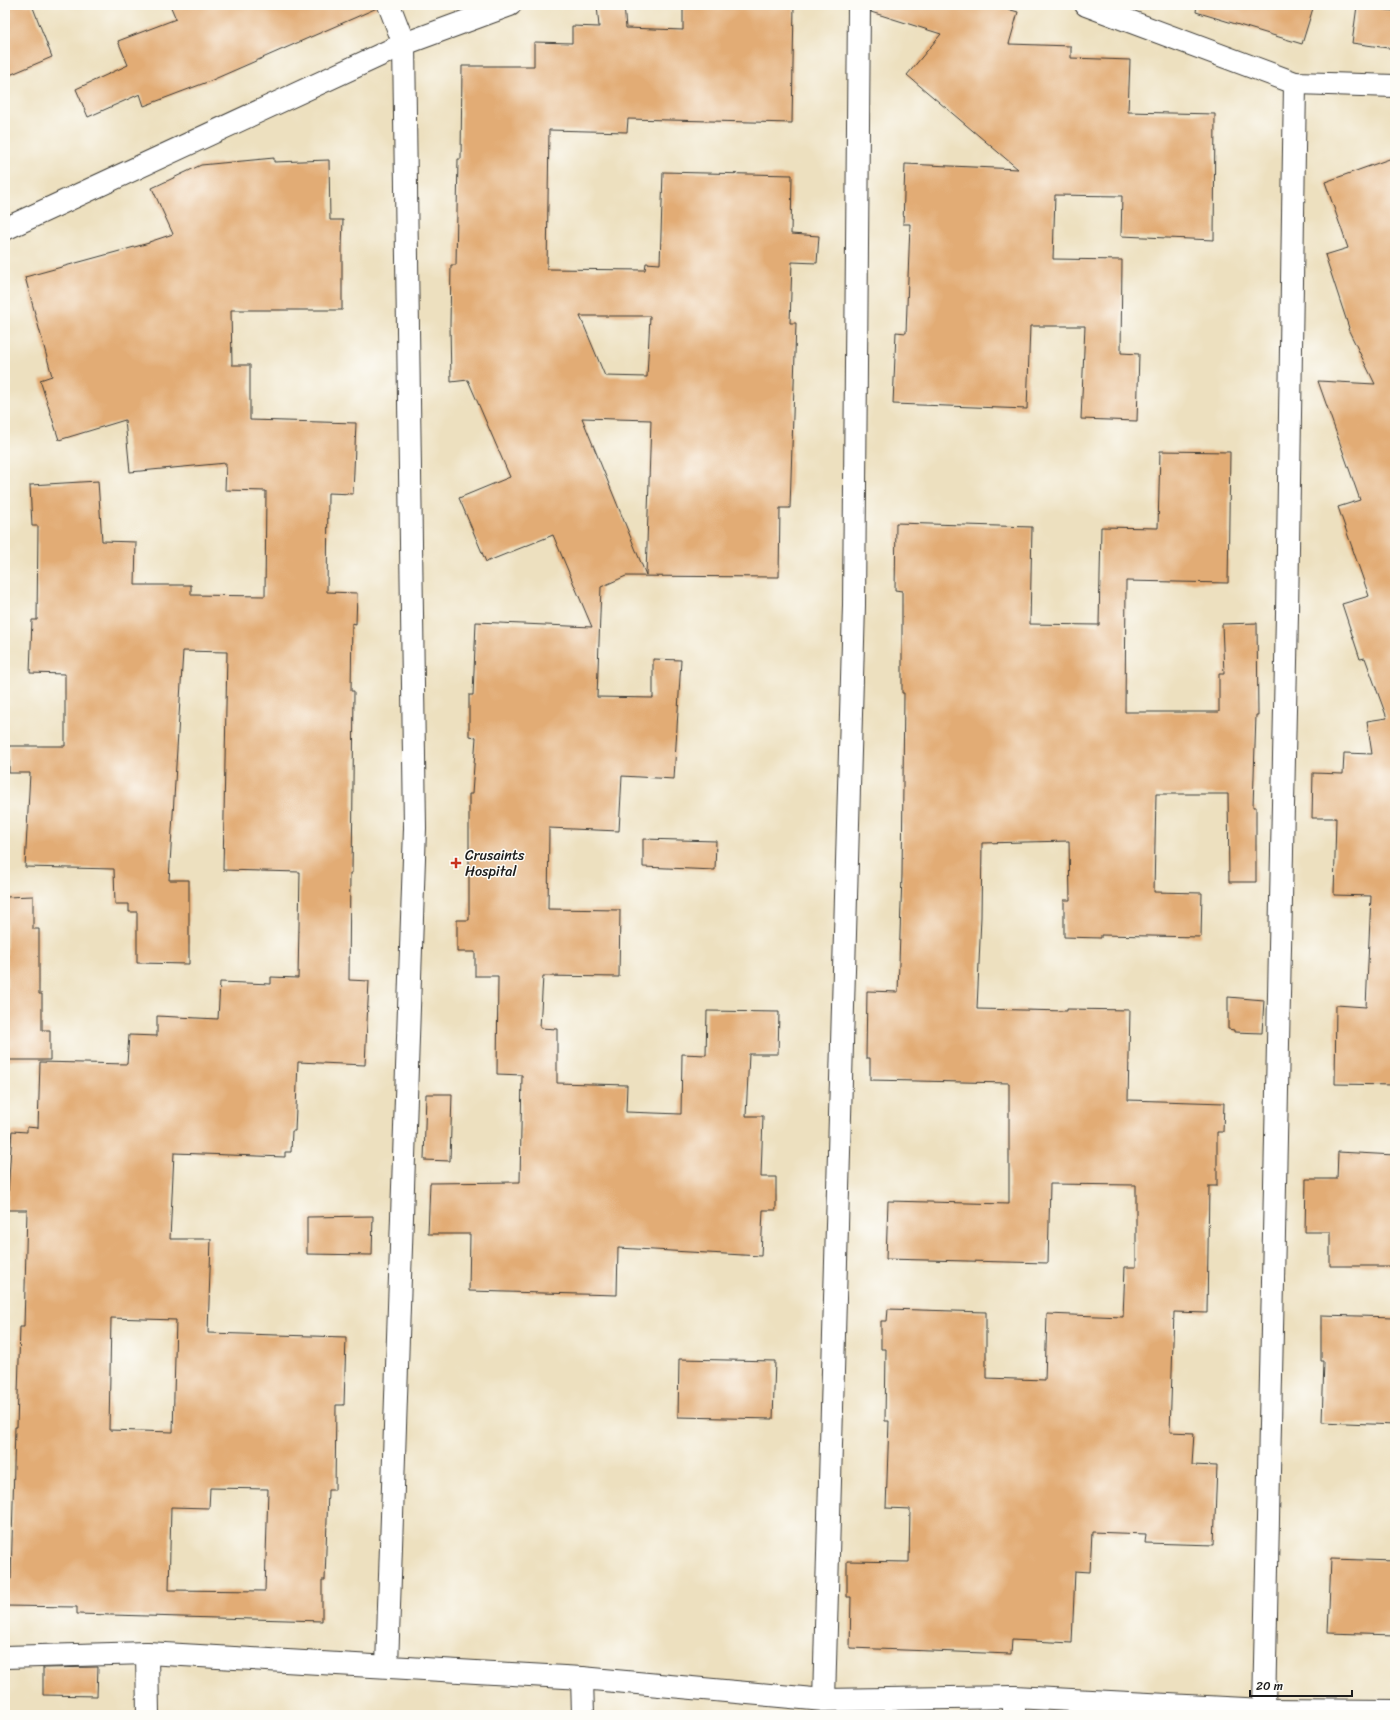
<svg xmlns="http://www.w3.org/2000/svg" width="1400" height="1720" font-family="Sriracha,sans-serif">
<rect width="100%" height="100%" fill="#fdfcf7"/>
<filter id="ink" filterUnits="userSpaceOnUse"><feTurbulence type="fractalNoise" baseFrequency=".025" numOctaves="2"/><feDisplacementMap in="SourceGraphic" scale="8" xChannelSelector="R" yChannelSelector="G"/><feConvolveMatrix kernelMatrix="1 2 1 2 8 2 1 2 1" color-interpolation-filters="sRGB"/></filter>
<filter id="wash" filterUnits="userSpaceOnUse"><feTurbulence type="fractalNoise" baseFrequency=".012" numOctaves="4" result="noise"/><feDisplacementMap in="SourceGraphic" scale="16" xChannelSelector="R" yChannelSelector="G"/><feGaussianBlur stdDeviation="0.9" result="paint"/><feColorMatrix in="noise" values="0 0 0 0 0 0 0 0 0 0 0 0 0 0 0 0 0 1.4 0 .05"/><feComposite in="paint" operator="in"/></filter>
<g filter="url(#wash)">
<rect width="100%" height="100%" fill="#ede0bf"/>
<g id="blocks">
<g fill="#e2ac74" fill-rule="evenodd">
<path d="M 5,5 L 32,5 L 52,57 L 5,77 Z"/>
<path d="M 170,5 L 377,5 L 377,8 L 210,81 L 144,106 L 140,94 L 88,117 L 76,89 L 128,65 L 118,41 L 176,19 Z"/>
<path d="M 597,5 L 624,5 L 626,28 L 683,30 L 683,5 L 794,5 L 792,123 L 628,119 L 627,132 L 549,130 L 547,269 L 645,270 L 646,263 L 660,264 L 663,172 L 792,175 L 791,234 L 819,236 L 817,263 L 792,262 L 790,323 L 796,323 L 790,508 L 780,508 L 779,577 L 626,576 L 601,587 L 597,697 L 653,698 L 653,659 L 681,660 L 674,779 L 622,776 L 619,831 L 549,828 L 548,909 L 620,910 L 619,977 L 543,976 L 540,1028 L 557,1029 L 557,1083 L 627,1085 L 626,1112 L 681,1114 L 682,1054 L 706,1055 L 707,1011 L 779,1012 L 778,1054 L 749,1054 L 746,1116 L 763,1116 L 761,1177 L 776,1177 L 776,1210 L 763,1210 L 761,1256 L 618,1248 L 617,1295 L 469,1291 L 470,1234 L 428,1234 L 430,1183 L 520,1182 L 522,1075 L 497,1074 L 498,976 L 475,976 L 475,952 L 457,952 L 457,920 L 469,920 L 469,794 L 472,794 L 476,737 L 469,736 L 469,695 L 473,695 L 476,622 L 592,627 L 553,535 L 486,562 L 459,498 L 510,477 L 468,380 L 451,382 L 450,325 L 451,265 L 456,265 L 458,159 L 461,159 L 462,66 L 534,66 L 534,42 L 572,43 L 572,26 L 599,27 ZM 580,316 L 650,316 L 647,377 L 605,376 ZM 582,418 L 651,420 L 646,575 Z"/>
<path d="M 871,5 L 994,5 L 1018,12 L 1009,44 L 1071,46 L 1071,58 L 1130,60 L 1128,112 L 1215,114 L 1214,240 L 1121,236 L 1122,196 L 1055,195 L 1053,259 L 1122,260 L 1121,353 L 1139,354 L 1137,421 L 1081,419 L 1085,326 L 1030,326 L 1027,409 L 893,404 L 896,332 L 906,333 L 910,224 L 903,224 L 905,164 L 1018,169 L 907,75 L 941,34 L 871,12 Z"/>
<path d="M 1197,5 L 1314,5 L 1302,44 L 1196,12 Z"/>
<path d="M 1357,6 L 1395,11 L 1395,49 L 1352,43 Z"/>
<path d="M 1395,157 L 1395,1085 L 1335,1084 L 1336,1005 L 1366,1007 L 1371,896 L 1334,895 L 1336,818 L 1312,818 L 1313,773 L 1343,774 L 1344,753 L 1372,754 L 1367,721 L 1387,718 L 1365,658 L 1360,659 L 1342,604 L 1369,596 L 1338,507 L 1360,500 L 1318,381 L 1375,384 L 1348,329 L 1349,328 L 1325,255 L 1348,248 L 1325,182 Z"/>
<path d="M 274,158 L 274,162 L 329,160 L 330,220 L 343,220 L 342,248 L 342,310 L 231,310 L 232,365 L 250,365 L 250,420 L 356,423 L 353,494 L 328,493 L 327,592 L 357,593 L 356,624 L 352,623 L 351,691 L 354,691 L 353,785 L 352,873 L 350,873 L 349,980 L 369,981 L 365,1065 L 298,1062 L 295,1131 L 292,1131 L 291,1152 L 285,1152 L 285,1157 L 174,1153 L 170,1239 L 211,1239 L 208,1333 L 346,1337 L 344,1405 L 336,1405 L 335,1490 L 328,1490 L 325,1580 L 322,1580 L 322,1621 L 77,1614 L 77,1607 L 5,1606 L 5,1579 L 11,1579 L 15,1427 L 17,1427 L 20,1327 L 24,1327 L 27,1210 L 7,1210 L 12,1131 L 27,1132 L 27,1127 L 38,1128 L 40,1062 L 127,1064 L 129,1035 L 157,1036 L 157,1016 L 218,1019 L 220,982 L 271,984 L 271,977 L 298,978 L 300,872 L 223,870 L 227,652 L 183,651 L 169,880 L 189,880 L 189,964 L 137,963 L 137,912 L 129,912 L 129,904 L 115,904 L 114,869 L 25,867 L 30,773 L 9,773 L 9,746 L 65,746 L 65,674 L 30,673 L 32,620 L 37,620 L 38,526 L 32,526 L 30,485 L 98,481 L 102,541 L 136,542 L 135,585 L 191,585 L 191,595 L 265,596 L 266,491 L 225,490 L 226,463 L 130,472 L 125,420 L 59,440 L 40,380 L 52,376 L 25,277 L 149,243 L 149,242 L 173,234 L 152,188 L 201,165 ZM 111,1318 L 176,1320 L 173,1432 L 109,1430 ZM 210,1488 L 268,1489 L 265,1591 L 169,1590 L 171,1507 L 209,1508 Z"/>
<path d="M 1160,451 L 1230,452 L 1228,583 L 1126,581 L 1125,712 L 1219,712 L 1219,674 L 1224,674 L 1222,624 L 1257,623 L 1258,715 L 1256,715 L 1253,807 L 1256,807 L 1256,882 L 1229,882 L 1228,794 L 1156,794 L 1154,892 L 1202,893 L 1201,937 L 1101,935 L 1101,938 L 1064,937 L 1064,900 L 1070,900 L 1069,841 L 982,843 L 981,917 L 977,1009 L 1067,1011 L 1067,1009 L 1130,1010 L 1128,1100 L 1224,1103 L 1223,1132 L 1217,1132 L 1217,1186 L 1209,1186 L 1207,1313 L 1174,1312 L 1170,1432 L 1194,1433 L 1192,1465 L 1217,1466 L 1214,1545 L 1145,1543 L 1146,1534 L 1092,1532 L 1090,1572 L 1075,1571 L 1072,1643 L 1012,1640 L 1011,1654 L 850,1648 L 851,1597 L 847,1597 L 847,1561 L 909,1562 L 910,1509 L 886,1508 L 889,1421 L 885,1421 L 886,1349 L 881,1349 L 881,1321 L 887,1321 L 888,1309 L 986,1312 L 986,1378 L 1045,1380 L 1047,1314 L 1123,1317 L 1125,1267 L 1136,1267 L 1136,1185 L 1050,1184 L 1048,1263 L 886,1259 L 888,1201 L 1009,1204 L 1009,1083 L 870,1080 L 870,1058 L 866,1058 L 867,991 L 898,992 L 902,875 L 904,693 L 902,693 L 902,591 L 895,590 L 896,523 L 1032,527 L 1030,624 L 1099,625 L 1101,527 L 1158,528 Z"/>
<path d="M 643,839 L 716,841 L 715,870 L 643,867 Z"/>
<path d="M 33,896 L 33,929 L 39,929 L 39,994 L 42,994 L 42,1030 L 50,1030 L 50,1060 L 5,1060 L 5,993 L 7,993 L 6,897 Z"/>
<path d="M 1228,997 L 1264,1000 L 1262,1033 L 1234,1032 L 1234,1030 L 1228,1029 Z"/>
<path d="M 426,1094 L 452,1094 L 450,1161 L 424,1160 Z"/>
<path d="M 1338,1152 L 1395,1155 L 1395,1266 L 1330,1266 L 1330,1232 L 1305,1232 L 1306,1179 L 1337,1179 Z"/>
<path d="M 373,1216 L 372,1255 L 307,1254 L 307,1217 Z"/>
<path d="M 1321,1315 L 1395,1317 L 1395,1425 L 1322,1422 L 1324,1361 L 1321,1361 Z"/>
<path d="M 679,1359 L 775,1361 L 773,1419 L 678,1417 Z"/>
<path d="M 1331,1559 L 1395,1561 L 1395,1635 L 1328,1633 Z"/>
<path d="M 98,1667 L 97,1696 L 43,1695 L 43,1668 Z"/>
</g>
</g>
</g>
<g filter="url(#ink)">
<use href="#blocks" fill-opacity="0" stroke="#3b3934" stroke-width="1"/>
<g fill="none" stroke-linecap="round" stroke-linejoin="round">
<defs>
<g id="minor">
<path d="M 1086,5 L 1295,83 L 1395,86"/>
<path d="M 5,229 L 404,44 L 510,5"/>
<path d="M 147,1653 L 148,1715"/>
<path d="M 5,1657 L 147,1653 L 582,1678 L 824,1700 L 1014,1697 L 1264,1710 L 1395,1711"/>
<path d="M 387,1666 L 415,828 L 404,44 L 389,5"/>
<path d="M 582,1678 L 583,1715"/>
<path d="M 1014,1697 L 1014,1715"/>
<path d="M 824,1700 L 854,605 L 859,5"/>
<path d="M 1264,1710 L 1287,614 L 1295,83"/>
</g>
</defs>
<use href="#minor" stroke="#3b3934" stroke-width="24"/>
<use href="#minor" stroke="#fff" stroke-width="22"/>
</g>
</g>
<path fill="#c8321e" stroke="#fdfcf7" stroke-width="1.5" d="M454 857h4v4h4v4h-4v4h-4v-4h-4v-4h4z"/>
<g text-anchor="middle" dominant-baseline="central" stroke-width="3" stroke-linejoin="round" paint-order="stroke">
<g font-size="14" fill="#1c1c1c" stroke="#fdfcf7" text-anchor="start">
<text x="465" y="855">Crusaints<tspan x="465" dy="16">Hospital</tspan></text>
</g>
</g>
<rect width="1400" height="1720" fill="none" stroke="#fdfcf7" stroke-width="20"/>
<path d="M1250 1690v6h102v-6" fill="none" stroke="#1c1c1c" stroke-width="2"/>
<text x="1256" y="1690" font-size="12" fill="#1c1c1c" stroke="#fdfcf7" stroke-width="3" paint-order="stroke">20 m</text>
</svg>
